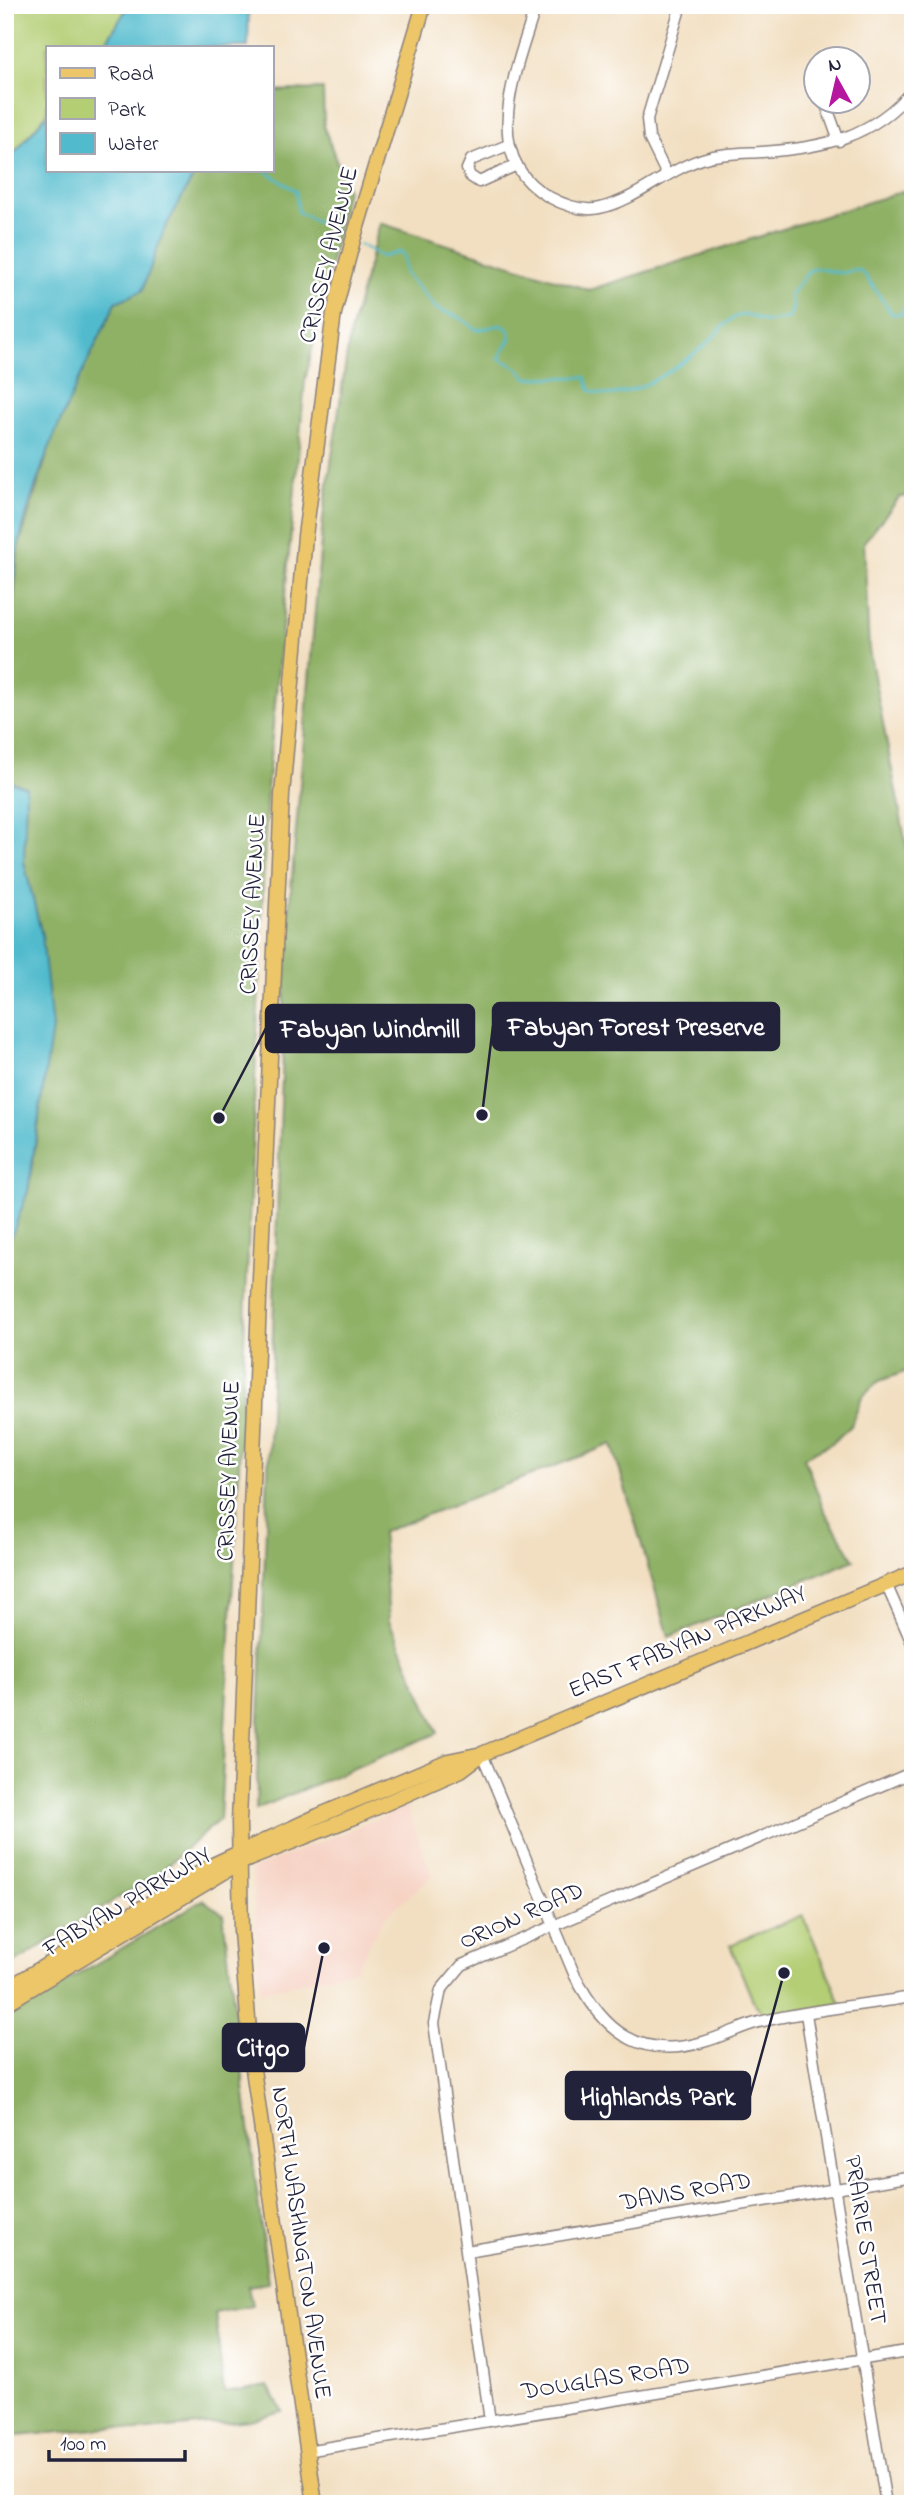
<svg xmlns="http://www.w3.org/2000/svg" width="918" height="2509" font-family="'Indie Flower',sans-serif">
<rect width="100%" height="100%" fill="#fff"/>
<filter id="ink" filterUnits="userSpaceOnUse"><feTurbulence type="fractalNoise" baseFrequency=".0143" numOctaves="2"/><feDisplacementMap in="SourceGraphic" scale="14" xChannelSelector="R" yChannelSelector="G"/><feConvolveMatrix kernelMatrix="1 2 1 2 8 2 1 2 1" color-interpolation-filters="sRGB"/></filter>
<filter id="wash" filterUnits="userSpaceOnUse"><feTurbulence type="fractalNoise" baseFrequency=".00686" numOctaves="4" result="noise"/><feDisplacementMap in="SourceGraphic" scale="28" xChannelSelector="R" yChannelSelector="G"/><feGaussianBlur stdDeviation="1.57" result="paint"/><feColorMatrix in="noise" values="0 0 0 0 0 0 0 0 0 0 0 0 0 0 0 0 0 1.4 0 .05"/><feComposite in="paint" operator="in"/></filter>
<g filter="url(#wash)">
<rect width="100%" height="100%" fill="#f2dfc1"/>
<path fill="#f6d2c3" d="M 407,1807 L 432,1876 L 384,1918 L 355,1970 L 260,1992 L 252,1869 Z"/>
<g fill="#b4ce74" stroke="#6b7858" stroke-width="2">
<path d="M 5,5 L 129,5 L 103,47 L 47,47 L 47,114 L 5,164 Z"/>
<path d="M 803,1915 L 841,2004 L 765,2016 L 753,2001 L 730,1945 Z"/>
</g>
<g fill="#8fb166" stroke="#586a50" stroke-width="2">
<path d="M 323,89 L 324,127 L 347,189 L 305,381 L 267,790 L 238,1490 L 220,1819 L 160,1872 L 5,1969 L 5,1254 L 28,1191 L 39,1122 L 42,936 L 24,862 L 26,787 L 9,781 L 5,790 L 5,644 L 13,618 L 18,549 L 56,426 L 116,302 L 164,230 L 194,172 L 271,170 L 271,91 Z"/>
<path d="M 913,188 L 913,496 L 900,497 L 864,542 L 869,650 L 913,880 L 913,1369 L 879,1381 L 862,1397 L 851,1426 L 832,1443 L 804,1457 L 824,1510 L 854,1560 L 669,1637 L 612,1444 L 382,1532 L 389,1621 L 438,1733 L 256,1809 L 287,935 L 323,518 L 350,333 L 380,223 L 589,290 Z"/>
<path d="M 203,1900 L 223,1914 L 268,2283 L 248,2286 L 252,2306 L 215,2313 L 224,2393 L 268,2386 L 282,2411 L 250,2420 L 138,2431 L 119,2427 L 5,2437 L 5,2018 Z"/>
</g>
<g fill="#51bbcd" stroke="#3a6e84" stroke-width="2">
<path d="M 129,5 L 249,5 L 248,47 L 103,47 Z"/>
<path d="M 47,114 L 47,170 L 197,170 L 164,230 L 142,291 L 116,302 C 78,382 37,461 18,548 C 11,581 16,609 5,644 L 5,164 Z"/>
<path d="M 9,781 L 26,787 L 24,862 L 42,936 L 52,1028 L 28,1191 L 5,1254 L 5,790 Z"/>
</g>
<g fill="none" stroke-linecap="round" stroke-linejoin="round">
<g stroke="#51bbcd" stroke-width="2.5">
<path d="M 264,170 L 296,191 L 298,212 L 347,237"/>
<path d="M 359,244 L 382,257 L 400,252 L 404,256 L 405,273 L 437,309 L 459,317 L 477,330 L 501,325 L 508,329 L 511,338 L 499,358 L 519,369 L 527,378 L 586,377 L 590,390 C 623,408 680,366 705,345 C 717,335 723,323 737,316 L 747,315 L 767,322 L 789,318 L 793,307 L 790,295 L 809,271 L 816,268 L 840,273 L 858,270 L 865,275 L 892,314 L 901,314 L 913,291"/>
<path d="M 913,268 L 909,274 L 913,284"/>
</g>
</g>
</g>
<g filter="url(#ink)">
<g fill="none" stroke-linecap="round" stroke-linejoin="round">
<defs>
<g id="minor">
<path d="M 536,5 C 518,66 476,157 549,197 C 564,205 583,212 600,208 C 640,199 669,167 709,157 C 726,153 745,153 762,152 C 822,148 873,138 913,89"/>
<path d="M 814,66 L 816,75"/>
<path d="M 825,102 L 839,141"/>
<path d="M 508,145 L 471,160 L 467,169 L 470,176 L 479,182 L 517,165"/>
<path d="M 666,173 L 649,138 L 647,119 L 681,5"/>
<path d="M 886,1584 L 913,1645"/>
<path d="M 482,1754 L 575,1976 C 603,2030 639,2061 703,2042 C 722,2037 740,2027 759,2022 C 809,2010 862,2005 913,1997"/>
<path d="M 806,2014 L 886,2504"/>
<path d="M 467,2251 L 913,2176"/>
<path d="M 490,2421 L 434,2023 L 441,1990 L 462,1965 L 913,1772"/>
<path d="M 306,2451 L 913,2351"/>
</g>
<g id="major">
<path d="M 5,1990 L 215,1864 L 318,1816 L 448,1761 L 482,1754 L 913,1573"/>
<path d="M 5,2004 L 239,1863 L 357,1816 L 461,1770 L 477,1758"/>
<path d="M 315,2504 L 251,2055 L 241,1932 L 239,1823 L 259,1300 L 282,795 L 305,536 L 334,313 L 353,240 L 424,5"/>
</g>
</defs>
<use href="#minor" stroke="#8a807e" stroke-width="13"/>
<use href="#major" stroke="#8a807e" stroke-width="17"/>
<use href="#minor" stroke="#fff" stroke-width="10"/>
<use href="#major" stroke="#ecc669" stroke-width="14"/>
</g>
</g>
<g text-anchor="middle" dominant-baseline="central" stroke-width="5" stroke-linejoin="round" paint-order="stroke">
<g font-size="24" fill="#22223b" stroke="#fff">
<text transform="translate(330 255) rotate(-76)">CRISSEY AVENUE</text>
<text transform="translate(254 904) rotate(-87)">CRISSEY AVENUE</text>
<text transform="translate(230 1471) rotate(-88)">CRISSEY AVENUE</text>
<text transform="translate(688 1643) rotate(-23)">EAST FABYAN PARKWAY</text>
<text transform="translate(128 1903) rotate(-31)">FABYAN PARKWAY</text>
<text transform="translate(522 1917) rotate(-24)">ORION ROAD</text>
<text transform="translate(686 2193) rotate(-10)">DAVIS ROAD</text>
<text transform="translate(864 2240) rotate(81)">PRAIRIE STREET</text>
<text transform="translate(300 2243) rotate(82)">NORTH WASHINGTON AVENUE</text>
<text transform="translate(606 2380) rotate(-9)">DOUGLAS ROAD</text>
</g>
</g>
<path fill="none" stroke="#22223b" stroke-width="2.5" d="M482 1115L493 1026M219 1118L266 1028M324 1948L304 2047M784 1973L750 2096"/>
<g fill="#22223b" stroke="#fff" stroke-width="2.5">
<circle cx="482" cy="1115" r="7"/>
<circle cx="219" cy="1118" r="7"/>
<circle cx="324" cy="1948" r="7"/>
<circle cx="784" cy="1973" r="7"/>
</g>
<g fill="#22223b" stroke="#22223b" stroke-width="2.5">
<rect x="493" y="1003" width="286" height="47" rx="7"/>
<rect x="266" y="1005" width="208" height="47" rx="7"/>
<rect x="223" y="2024" width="81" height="47" rx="7"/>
<rect x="566" y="2072" width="184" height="47" rx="7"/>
</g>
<g font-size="26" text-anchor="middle" font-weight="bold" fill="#fff">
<text x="636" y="1035">Fabyan Forest Preserve</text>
<text x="370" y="1037">Fabyan Windmill</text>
<text x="263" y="2056">Citgo</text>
<text x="658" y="2105">Highlands Park</text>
</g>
<rect width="918" height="2509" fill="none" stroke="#fff" stroke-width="28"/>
<rect x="46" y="46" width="228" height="126" fill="#ffffff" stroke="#a7a7b1" stroke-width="2"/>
<rect x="60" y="68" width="35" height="10" fill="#ecc669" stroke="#a7a7b1" stroke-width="2"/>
<text x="108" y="80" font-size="21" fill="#22223b">Road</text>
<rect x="60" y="98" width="35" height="21" fill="#b4ce74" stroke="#a7a7b1" stroke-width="2"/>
<text x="108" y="116" font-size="21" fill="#22223b">Park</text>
<rect x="60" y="133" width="35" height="21" fill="#51bbcd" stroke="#a7a7b1" stroke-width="2"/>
<text x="108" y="150" font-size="21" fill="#22223b">Water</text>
<g transform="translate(837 80) rotate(352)"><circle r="33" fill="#ffffff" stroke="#a7a7b1" stroke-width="2"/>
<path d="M0-5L12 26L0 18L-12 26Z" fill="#b5179e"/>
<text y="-10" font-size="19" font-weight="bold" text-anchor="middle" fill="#22223b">N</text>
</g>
<path d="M49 2450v10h136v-10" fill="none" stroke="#22223b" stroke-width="3.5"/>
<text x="60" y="2450" font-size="21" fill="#22223b" stroke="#ffffff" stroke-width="5" paint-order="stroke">100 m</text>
</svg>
